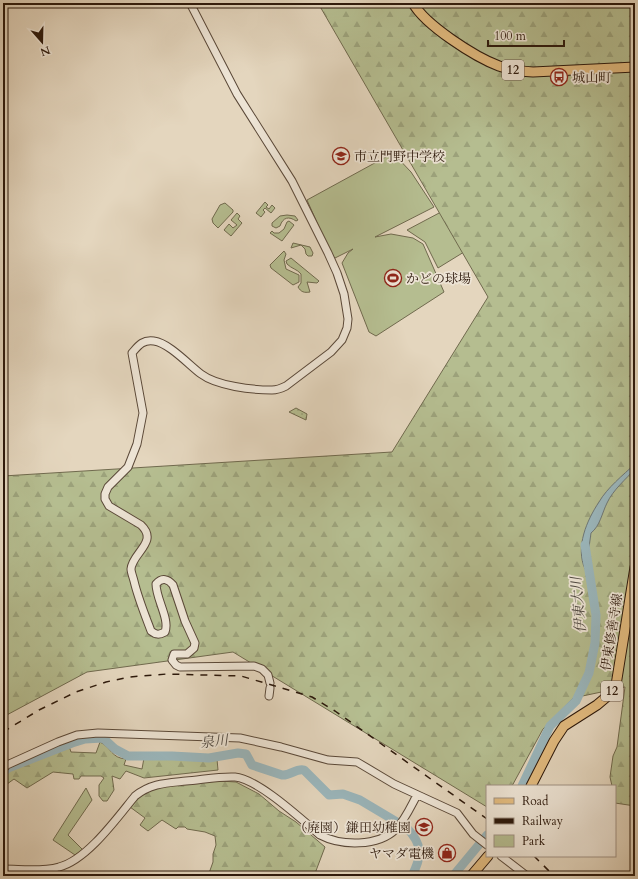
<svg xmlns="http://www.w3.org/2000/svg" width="638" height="879" viewBox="0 0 638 879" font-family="Cardo,'Noto Serif JP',serif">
<defs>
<pattern id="forest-firs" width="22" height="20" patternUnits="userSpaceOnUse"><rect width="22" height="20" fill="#b5bd90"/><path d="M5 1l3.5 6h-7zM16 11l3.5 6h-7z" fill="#9ca27b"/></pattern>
<pattern id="park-dots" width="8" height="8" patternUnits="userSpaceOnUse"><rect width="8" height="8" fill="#b5bd90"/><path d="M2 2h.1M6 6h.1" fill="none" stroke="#9ca27b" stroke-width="1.8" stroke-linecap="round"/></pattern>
</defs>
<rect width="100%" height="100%" fill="#e4d6be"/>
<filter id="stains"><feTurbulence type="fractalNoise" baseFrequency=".005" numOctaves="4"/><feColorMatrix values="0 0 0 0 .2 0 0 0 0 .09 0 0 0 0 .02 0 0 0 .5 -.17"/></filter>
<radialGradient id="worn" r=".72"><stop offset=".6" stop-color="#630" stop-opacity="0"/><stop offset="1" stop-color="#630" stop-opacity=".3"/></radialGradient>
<!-- green -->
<path fill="#b5bd90" stroke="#706a4e" d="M393 153 411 172 434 207 375 237 391 234 413 238 423 244 444 292 376 336 369 332 342 263 348 253 353 249 333 259 307 200Z
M265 202 268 205 266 207 269 209 272 205 275 208 271 213 265 208 263 210 265 212 261 217 256 213Z
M225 203 233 210V212L218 228 213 223 212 219 220 205Z
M441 212 464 252 438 268 425 242 407 230Z
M237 213 240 216 238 219 242 223 231 236 224 230 229 224 233 228 237 225 231 220Z
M287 215 295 216 298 220 296 221C289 216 283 217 280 226L276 228 272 226V223L280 216Z
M289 221 294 225 282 241 270 233 272 231 274 233H279L284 229 287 222Z
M293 243 310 247 313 253 312 256H308L306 254 305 249 301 245 291 248Z
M284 251 286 254 284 260 286 269 299 275V282L293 285 271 268 270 265Z
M291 258 319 281 317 283 307 282 310 292C304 293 301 292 298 287L301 283V274C297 269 292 269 287 264L286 261Z
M86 788 92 800 68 835 83 850 75 855 53 840Z"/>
<!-- forest -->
<path fill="url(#forest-firs)" stroke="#706a4e" d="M318 3H635V806L615 803V786H612L610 777 613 756 617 747 625 687 573 698 543 729 512 786H487V807L233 652 87 672 3 717V476L392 452 488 297Z
M100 742C112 748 111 758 126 759L124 765 142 769 144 758 207 760 217 759 218 770 144 778 126 771 120 779 112 776 114 790 107 801H103L99 796V785L104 778 101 776H81L79 779H74L73 774 53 772 27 788 14 779 3 787V775L8 770 69 746 71 752 96 753Z
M220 781 236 782 259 794 279 811 296 822 325 847 314 876H208L213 862V854L216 845 215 836 205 832 187 829 185 827H178L176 829 162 820 148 831 140 825 145 818 130 807C135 803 139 797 144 794 158 783 201 783 220 781Z"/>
<!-- park -->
<path fill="url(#park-dots)" stroke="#706a4e" d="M296 408 307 414 306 420 289 412Z"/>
<!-- water -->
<path fill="#9ab6bc" stroke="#6e7775" d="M635 464V469C626 479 613 490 607 503 602 513 600 526 591 533L587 562 593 578C590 575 587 572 585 569 575 547 587 520 599 502 607 488 623 475 635 464Z"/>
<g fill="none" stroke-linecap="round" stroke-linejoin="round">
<!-- river -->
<path stroke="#9ab6bc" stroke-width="9" d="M3 773 8 768 72 743 85 739 103 738 115 749 128 756H172L209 758 238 753 246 754 252 765 282 775C290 776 296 768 304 770L329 795 343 794 360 800 407 828C423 845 422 856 412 876
M522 786 550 726 576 701 589 673 595 643 596 615 585 545
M453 876 487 835"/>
<!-- tertiary casing -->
<g stroke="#5a4838" stroke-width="9">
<path id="tertiary" d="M190 3 237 94 292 181 328 253 337 273 344 294 348 319 347 328 342 340 331 352 286 386C282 388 277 390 272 390 252 390 217 386 201 374 189 365 169 343 154 341 143 339 138 346 132 353L143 413 137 444 128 467 108 487 105 494V499L109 506 141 525C159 542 132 553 131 569 131 572 133 577 134 581 138 598 145 615 151 631 156 635 159 635 165 632 170 619 156 599 156 584 162 577 168 579 173 585L185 621 195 643 194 648 187 654H174L172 660 176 665 180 667 254 666 262 669 268 675 270 683
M269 696 270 688
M3 769 7 765 58 742 77 735 98 733 240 738 281 747 328 760 357 762 394 784 457 813 473 834 487 845
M501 856 527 876
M3 869C21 869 41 872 59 867 87 860 117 818 135 796 151 783 167 783 186 781 200 780 221 776 235 777 258 779 301 819 320 835 341 846 378 847 396 829 405 820 411 806 417 795"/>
</g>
<!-- primary casing -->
<g stroke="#2c180b" stroke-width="11">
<path id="primary" d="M413 3C425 25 475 57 499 66 510 70 521 71 533 72L635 67
M531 786 554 741 564 726 597 705 610 694 616 685 635 567
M471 876 488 856"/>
</g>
<!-- tertiary -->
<use href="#tertiary" stroke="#ede4d5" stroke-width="7"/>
<!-- primary -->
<use href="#primary" stroke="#e2bb7f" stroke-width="9"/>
<!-- rail -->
<path stroke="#2c180b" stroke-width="1.5" stroke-dasharray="7 7" stroke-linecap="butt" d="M3 732 39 710 76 692 106 682 129 677 167 674 241 676 312 697 335 711 487 819
M534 856 554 876"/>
</g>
<!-- icons -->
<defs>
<g id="bus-ring" transform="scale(0.9)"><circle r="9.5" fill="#ede4d5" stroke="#8f2418" stroke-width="1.5"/><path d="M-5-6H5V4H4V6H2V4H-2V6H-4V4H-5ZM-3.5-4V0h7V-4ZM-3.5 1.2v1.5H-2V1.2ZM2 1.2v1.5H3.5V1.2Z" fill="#8f2418"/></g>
<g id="school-ring" transform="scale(0.9)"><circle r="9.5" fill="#ede4d5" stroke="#8f2418" stroke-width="1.5"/><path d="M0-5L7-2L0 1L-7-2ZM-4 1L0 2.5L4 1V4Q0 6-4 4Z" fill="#8f2418"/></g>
<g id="stadium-ring" transform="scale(0.9)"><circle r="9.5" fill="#ede4d5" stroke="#8f2418" stroke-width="1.5"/><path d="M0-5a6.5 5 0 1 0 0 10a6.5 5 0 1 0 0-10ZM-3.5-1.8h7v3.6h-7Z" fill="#8f2418"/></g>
<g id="shop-ring" transform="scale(0.9)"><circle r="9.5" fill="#ede4d5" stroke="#8f2418" stroke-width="1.5"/><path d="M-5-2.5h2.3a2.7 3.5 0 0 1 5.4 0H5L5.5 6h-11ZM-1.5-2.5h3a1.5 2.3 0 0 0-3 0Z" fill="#8f2418"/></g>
</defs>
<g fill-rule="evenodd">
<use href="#bus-ring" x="559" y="77"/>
<use href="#school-ring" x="341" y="156"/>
<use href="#stadium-ring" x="393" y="278"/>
<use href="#school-ring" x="424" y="827"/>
<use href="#shop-ring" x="447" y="853"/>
</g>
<g text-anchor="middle" stroke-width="3.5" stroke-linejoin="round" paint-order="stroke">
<!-- shield labels -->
<g fill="#ede4d5" stroke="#665548" stroke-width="1">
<rect x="502" y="60" width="22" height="20" rx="3"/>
<rect x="601" y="681" width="22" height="20" rx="3"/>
</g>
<g font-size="12" font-weight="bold" fill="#2c180b">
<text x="513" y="74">12</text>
<text x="612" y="695">12</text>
</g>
<!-- poi labels -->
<g font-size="13" fill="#2c180b" stroke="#ede4d5" text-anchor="start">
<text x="572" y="82">城山町</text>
<text x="354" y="161">市立門野中学校</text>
<text x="406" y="283">かどの球場</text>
<text x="411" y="832" text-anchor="end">（廃園）鎌田幼稚園</text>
<text x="434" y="858" text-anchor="end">ヤマダ電機</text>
</g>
<!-- street labels -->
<g font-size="13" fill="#2c180b" stroke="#ede4d5">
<text transform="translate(611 632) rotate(-81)" y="5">伊東修善寺線</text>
</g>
<!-- water labels -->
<g font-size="14" font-style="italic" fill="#4d4740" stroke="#ede4d5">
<text transform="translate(578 605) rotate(-95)" y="5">伊東大川</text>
<text transform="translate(214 741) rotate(-6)" y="5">泉川</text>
</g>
</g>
<!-- margin -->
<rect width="638" height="879" fill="none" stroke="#e4d6be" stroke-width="16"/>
<rect x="4" y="4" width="630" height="871" fill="none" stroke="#2c180b" stroke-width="2"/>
<rect x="8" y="8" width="622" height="863" fill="none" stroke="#2c180b"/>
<!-- legend -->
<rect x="486" y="785" width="130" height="72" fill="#ede4d5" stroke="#a09284"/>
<rect x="494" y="798" width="20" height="6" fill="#e2bb7f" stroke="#a09284"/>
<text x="522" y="805" font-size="12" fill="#2c180b">Road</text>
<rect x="494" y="818" width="20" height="6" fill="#2c180b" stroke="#a09284"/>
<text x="522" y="825" font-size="12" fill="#2c180b">Railway</text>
<rect x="494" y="835" width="20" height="12" fill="#b5bd90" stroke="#a09284"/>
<text x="522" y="845" font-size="12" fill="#2c180b">Park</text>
<!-- north arrow -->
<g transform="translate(42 42) rotate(160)" stroke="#ede4d5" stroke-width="3" paint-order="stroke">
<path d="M0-3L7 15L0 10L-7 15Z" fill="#2c180b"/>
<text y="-6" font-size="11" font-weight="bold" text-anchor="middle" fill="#2c180b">N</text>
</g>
<!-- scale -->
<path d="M488 40v6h76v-6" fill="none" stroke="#2c180b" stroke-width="2"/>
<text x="494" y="40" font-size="12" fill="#2c180b" stroke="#ede4d5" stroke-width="3" paint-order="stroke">100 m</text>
<rect width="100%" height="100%" filter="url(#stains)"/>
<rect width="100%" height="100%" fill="url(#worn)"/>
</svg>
